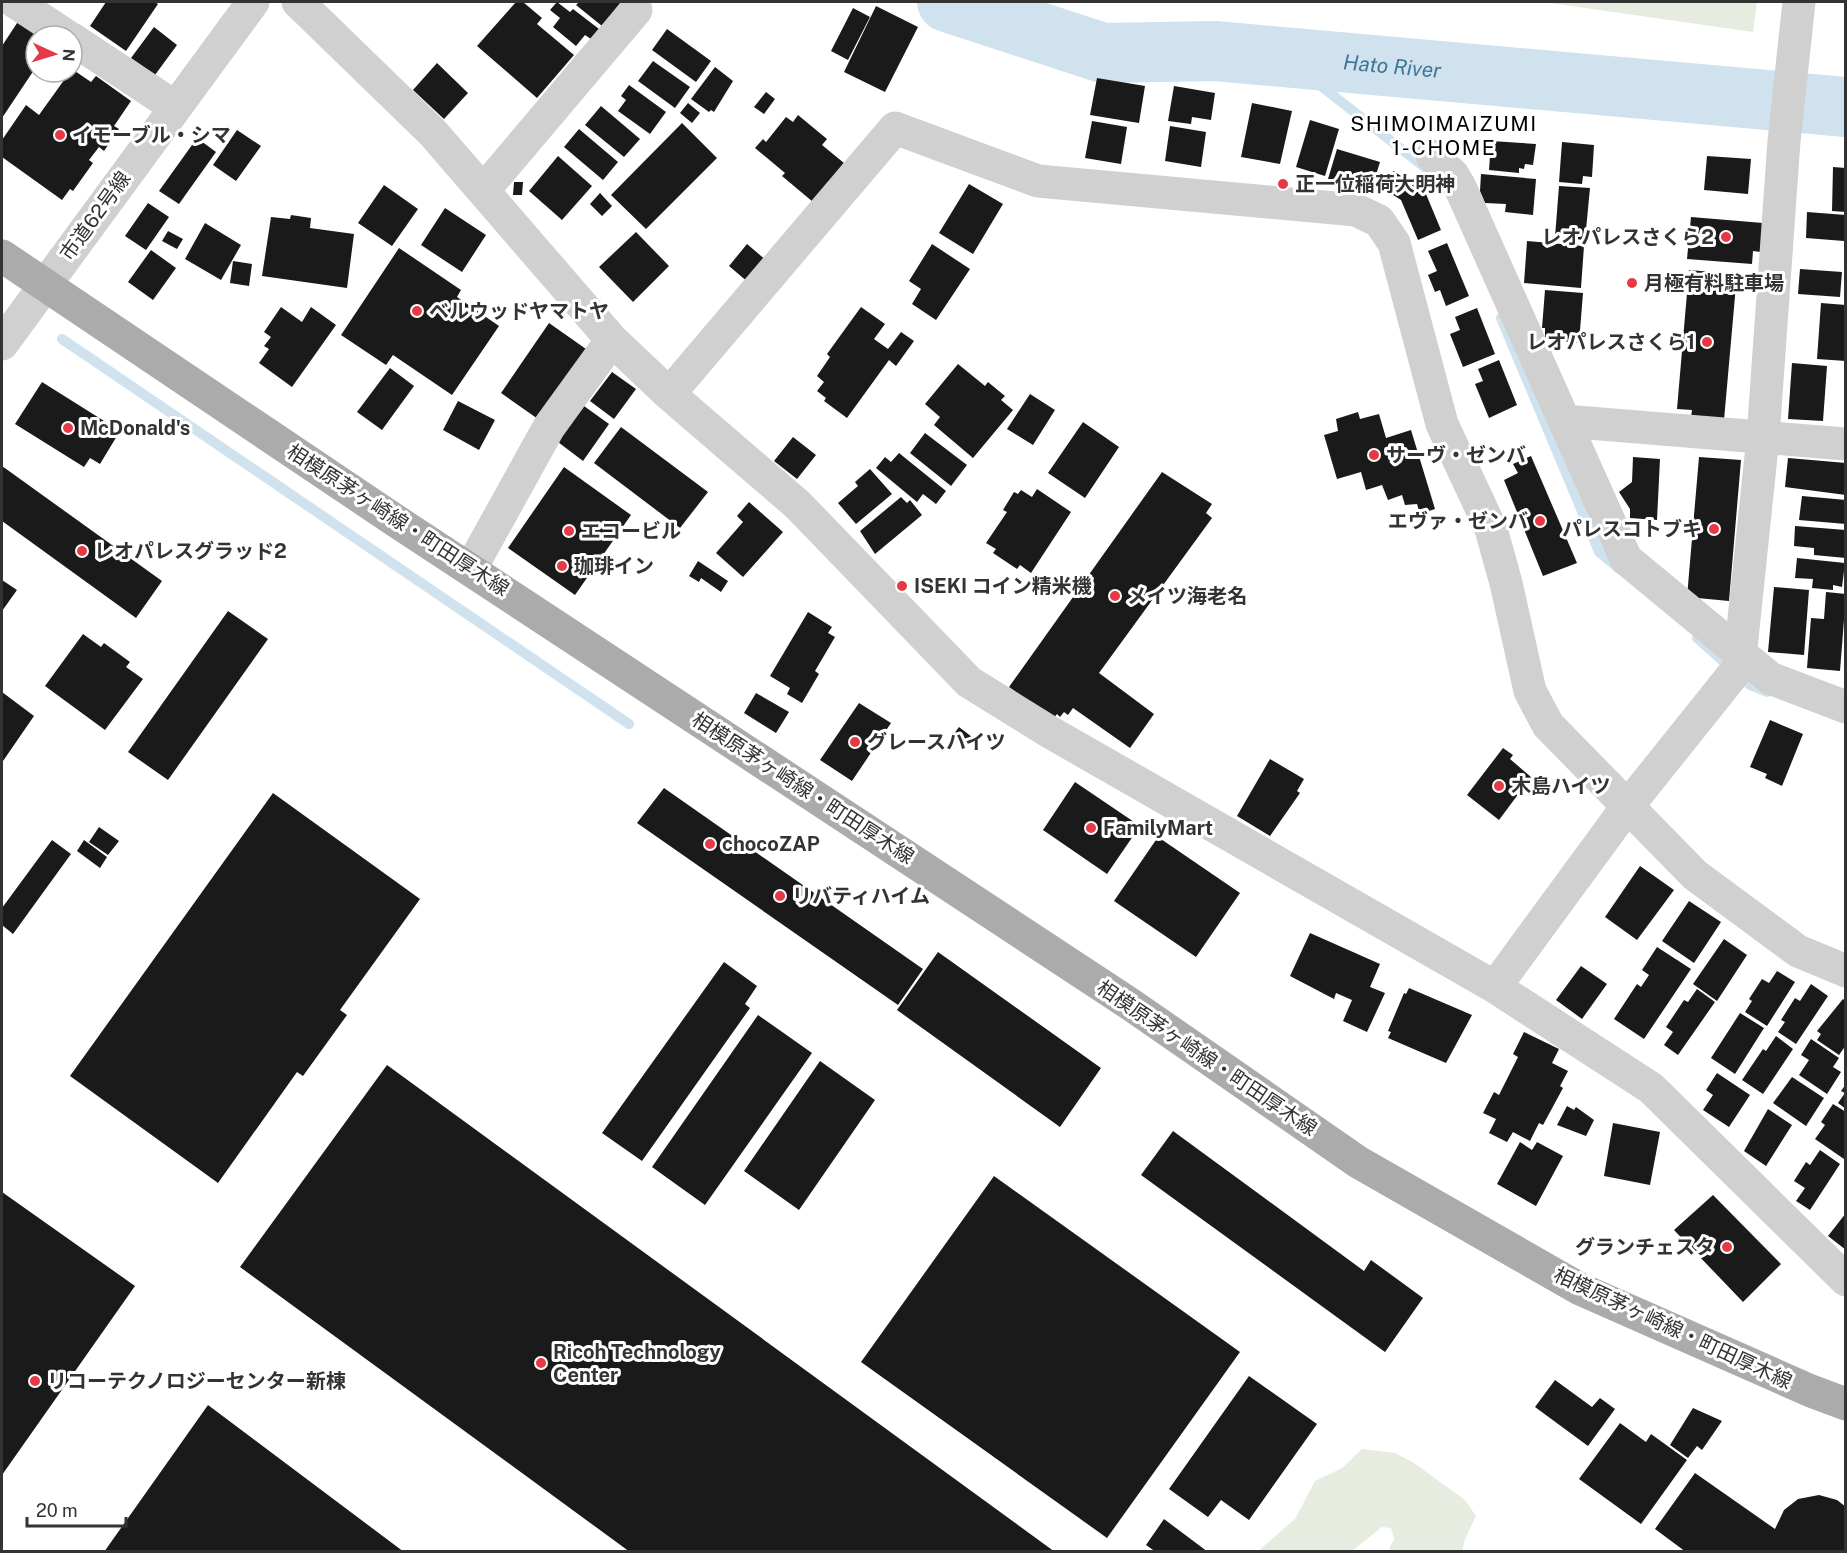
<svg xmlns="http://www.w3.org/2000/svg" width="1847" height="1553" viewBox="0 0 1847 1553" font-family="'Public Sans','Noto Sans JP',sans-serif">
<rect width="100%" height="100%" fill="#fff"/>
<!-- green -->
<path fill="#e6ecdf" d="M1543 2H1757L1753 32Z
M1362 1449 1395 1453 1414 1463 1465 1500 1476 1516 1465 1539 1462 1551H1388L1394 1539 1391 1528 1382 1527 1352 1551H1258L1295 1519 1315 1481 1342 1468Z"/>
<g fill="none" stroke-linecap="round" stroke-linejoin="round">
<!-- stream -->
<path stroke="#cfe2ee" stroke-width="10" d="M1284 57 1427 169
M1501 318 1599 552 1618 568
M62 339 629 724
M1697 638 1750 685 1767 692"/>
<!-- river -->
<path stroke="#cfe2ee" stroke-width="60" id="s1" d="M947 2 1103 53 1215 51 1846 107"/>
</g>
<!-- building -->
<path fill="#1a1a1a" d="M106 2H155L158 4 126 51 90 26Z
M516 2H523L542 18 537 24 574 55 537 98 477 46Z
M557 2 570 12 573 9 599 29 591 39 585 35 576 46 553 27 560 18 550 10Z
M579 2H621L602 26 576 5Z
M876 6 918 27 885 92 844 72Z
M853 8 870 17 848 60 831 51Z
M19 20 43 36H36V67L2 118V46Z
M154 27 177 45 155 75 131 58Z
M667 29 711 61 696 82 652 50Z
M653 61 690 87 675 108 638 81Z
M437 63 468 93 444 119 413 90Z
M715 67 733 81 714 112 711 110 709 112 691 99Z
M72 69 91 82 96 76 131 101 114 126 119 129 104 151 99 147 89 160 93 163 73 191 70 189 62 200 2 157V140L26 105 39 115Z
M1097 78 1145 86 1139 123 1090 115Z
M629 85 666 112 650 134 618 111 626 100 621 96Z
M1174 86 1215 93 1211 120 1192 117 1191 124 1168 121Z
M766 92 775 99 764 114 754 107Z
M688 103 700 113 692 123 680 113Z
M1252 103 1292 111 1280 164 1241 157Z
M601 106 640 139 624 157 585 125Z
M798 115 827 139 822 145 844 163 813 202 782 176 785 173 755 148 763 139 766 142 786 117 793 122Z
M1310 120 1339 129 1325 176 1296 167Z
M1092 121 1127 127 1121 164 1085 158Z
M682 123 717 158 646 229 611 195Z
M1170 126 1206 132 1201 167 1165 161Z
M579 129 618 162 603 180 564 147Z
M237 130 261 146 236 181 213 165Z
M197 138 216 152 179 204 159 191Z
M1491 141 1536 144 1533 165 1525 164 1524 169 1519 168V173L1489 170Z
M1562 142 1594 145 1592 177 1583 176 1582 184 1559 182Z
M1337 149 1380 162 1371 191 1355 186 1354 189 1328 179Z
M558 156 592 186 562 220 529 191Z
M1707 156 1751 159 1748 194 1704 190Z
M1833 167 1846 168V212L1832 211Z
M1393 171 1418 186 1423 195 1426 194 1441 230 1418 240 1401 200 1387 191Z
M1481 174 1536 179 1533 215 1505 212 1506 204 1485 203 1480 191Z
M514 182H523L522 195H513Z
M969 184 1003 204 973 254 939 233Z
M384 185 418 209 392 246 358 223Z
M1559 186 1590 188 1585 240 1555 237Z
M600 193 612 206 602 216 590 204Z
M148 203 169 217 146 250 125 236Z
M445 208 486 235 462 272 421 245Z
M1807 212 1846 215 1844 241 1806 238Z
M291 215 311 218 310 228 354 234 347 288 262 276 271 217 290 219Z
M1691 217 1763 223 1761 252 1753 251 1752 264 1687 259Z
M205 223 241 245 221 280 185 259Z
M168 231 183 239 177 249 162 241Z
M636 232 669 266 633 302 599 267Z
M1527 241 1584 246 1581 288 1524 283Z
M1447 243 1469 296 1446 306 1440 290 1435 292 1428 275 1437 271 1428 251Z
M747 244 767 261 749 283 729 266Z
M932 244 970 269 936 320 912 304 921 289 909 281Z
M399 248 461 290 457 297 499 326 452 395 393 355 386 365 341 335Z
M151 250 176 268 153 300 128 282Z
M233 261 252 264 249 286 230 283Z
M1800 269 1842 272 1840 297 1798 294Z
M1689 270 1737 274 1724 420 1691 417 1692 410 1677 409Z
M1545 290 1583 293 1579 343 1545 340V328H1542Z
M1821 303 1846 305V361L1817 359Z
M281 307 302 322 311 307 336 325 292 387 259 363 269 349 264 346 271 337 264 332Z
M861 307 885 324 874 339 888 349 901 332 914 341 896 366 889 360 847 418 824 401 826 398 817 391 824 382 817 376 830 357 827 354Z
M1477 308 1495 354 1463 367 1450 334 1460 330 1455 317Z
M549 323 586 349 538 419 501 393Z
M1499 360 1517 405 1489 418 1475 384 1483 381 1478 369Z
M1792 363 1827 366 1823 421 1788 419Z
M958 364 985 386 988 382 1005 396 1001 400 1013 410 973 458 934 425 940 417 925 404Z
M390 368 414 386 382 430 357 412Z
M612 372 636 389 614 419 590 401Z
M42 382 120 431 100 464 90 458 84 467 15 424Z
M1030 394 1055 410 1033 445 1007 429Z
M458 401 495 420 479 450 443 430Z
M584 406 609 424 583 461 558 442Z
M1358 412 1360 419 1379 414 1386 438 1411 430 1435 509 1420 514 1417 504 1405 505 1402 495 1388 500 1382 485 1366 490 1361 472 1337 479 1324 435 1338 431 1336 419Z
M1083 422 1119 447 1085 498 1048 473Z
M621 427 708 492 680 528 594 463Z
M925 433 967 465 951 486 910 453Z
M793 437 816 455 797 479 774 461Z
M899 453 946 491 936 504 923 494 917 502 876 468 885 457 891 462Z
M1531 456 1577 563 1543 576 1504 480 1518 473 1513 464Z
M1633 457 1660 459 1657 520 1630 518V509L1619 492 1632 482Z
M1699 457 1741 460 1729 601 1687 597Z
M1788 458 1846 463V495L1785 487Z
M2 466 162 581 136 618 2 521Z
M564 467 631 515 575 595 508 548Z
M870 469 892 494 856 524 838 503 858 486 855 482Z
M1162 472 1212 504 1206 513 1212 518 1099 673 1154 714 1130 748 1073 708 1068 715 1064 712 1060 717 1057 714 1053 719 1009 687Z
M1037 489 1071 512 1031 573 1020 565 1017 569 993 553 996 549 986 543 1007 512 1003 510 1014 492 1018 494 1021 490 1032 497Z
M1802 496 1846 500V524L1799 520Z
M901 497 907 503 910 500 922 515 875 554 860 531Z
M749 502 783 532 743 577 716 553 743 522 737 516Z
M1795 526 1846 530V558L1814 555V548L1794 546Z
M1797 558 1845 563 1842 587 1833 585V590L1812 588 1813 579 1795 578Z
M698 561 728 581 721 592 701 578 699 582 689 576Z
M901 579 908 587 904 592 896 584Z
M2 580 17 590 2 611Z
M1774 587 1809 590 1804 655 1768 652Z
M1826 592 1846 594 1840 671 1807 668 1811 618 1824 619Z
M228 611 268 639 168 780 128 752Z
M808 612 832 627 828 633 835 637 815 671 819 674 802 703 787 694 790 688 770 676Z
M83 634 101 647 104 643 130 662 126 667 143 679 105 730 45 686Z
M2 692 34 716 3 761 2 760Z
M756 693 789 712 776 733 744 713Z
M859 703 891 723 852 781 820 760Z
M1770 720 1803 734 1782 786 1765 778 1767 774 1750 767Z
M959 727 972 737 964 747 951 738Z
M1503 748 1513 755 1510 759 1531 777 1499 820 1467 795Z
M1270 759 1304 779 1297 791 1300 793 1270 836 1237 816Z
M1075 782 1140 826 1107 874 1043 830Z
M664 788 923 969 898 1005 637 823Z
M273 793 420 899 340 1010 347 1015 303 1076 297 1072 218 1183 70 1076Z
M99 827 119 841 108 855 89 842Z
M1158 837 1240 893 1196 957 1114 901Z
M52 840 71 854 13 934 2 925V908Z
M84 840 107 857 100 868 77 851Z
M1640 866 1674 890 1637 940 1605 917Z
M1689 901 1721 922 1694 963 1662 941Z
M1310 933 1380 964 1370 987 1385 993 1367 1032 1343 1021 1352 1000 1336 993 1334 999 1290 976Z
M1724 939 1747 955 1717 1001 1693 984Z
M1657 947 1691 969 1644 1039 1614 1019 1637 984 1641 987 1649 975 1642 970Z
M938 952 1101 1068 1060 1127 897 1010Z
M724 962 757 986 745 1004 750 1008 642 1161 602 1133Z
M1581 966 1607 984 1582 1019 1556 1000Z
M1777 971 1795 982 1767 1026 1745 1012 1752 1001 1749 999 1762 979 1769 983Z
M1811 984 1828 996 1796 1044 1778 1032 1785 1022 1781 1020 1795 998 1800 1001Z
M1409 988 1472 1015 1446 1063 1388 1038 1391 1032 1388 1031 1404 993 1406 994Z
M1697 989 1715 1002 1678 1055 1664 1045 1673 1032 1666 1027 1684 1000 1688 1002Z
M1843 999 1846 1001V1045L1839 1055 1817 1040 1821 1034 1817 1031Z
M1740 1013 1764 1028 1735 1074 1711 1058Z
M758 1015 812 1053 705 1205 652 1167Z
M1524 1032 1559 1049 1552 1063 1568 1071 1560 1086 1563 1088 1543 1125 1539 1123 1530 1141 1513 1132 1507 1142 1489 1133 1496 1119 1483 1113 1494 1092 1499 1095 1518 1057 1513 1054Z
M1776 1036 1793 1049 1763 1094 1742 1080 1763 1049 1766 1051Z
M1811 1039 1839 1058 1833 1067 1841 1072 1827 1094 1799 1075 1809 1060 1801 1055Z
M820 1061 875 1100 799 1210 744 1171Z
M387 1065 1055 1552H630L240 1267Z
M1717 1073 1750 1095 1729 1127 1703 1110 1713 1095 1706 1090Z
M1792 1077 1824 1098 1806 1126 1773 1103Z
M1846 1084V1109L1838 1103 1845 1093 1841 1091Z
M1833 1104 1846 1112 1844 1159 1815 1139 1825 1125 1821 1122Z
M1567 1106 1574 1110 1576 1107 1594 1120 1586 1136 1557 1125Z
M1768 1109 1792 1125 1766 1166 1744 1151Z
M1613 1123 1660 1132 1650 1185 1604 1176Z
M1173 1131 1364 1271 1371 1260 1423 1298 1385 1352 1141 1175Z
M1520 1142 1532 1150 1537 1142 1563 1156 1536 1206 1497 1184Z
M1820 1150 1840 1164 1810 1210 1796 1201 1805 1188 1794 1181 1806 1162 1810 1165Z
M994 1176 1240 1352 1107 1538 861 1362Z
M2 1192 135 1286 2 1475Z
M1713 1195 1781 1264 1743 1302 1674 1230Z
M1846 1213V1250L1828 1236Z
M1249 1376 1317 1424 1249 1520 1221 1500 1208 1517 1169 1489Z
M1555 1380 1592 1407 1600 1398 1615 1409 1588 1446 1535 1407Z
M208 1405 404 1552H104Z
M1693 1408 1722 1421 1702 1450 1697 1446 1688 1458 1670 1445Z
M1620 1423 1646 1442 1651 1434 1687 1460 1641 1524 1579 1479Z
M1695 1473 1775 1529 1784 1510 1798 1499 1819 1495 1837 1500 1846 1507V1552H1686L1655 1529Z
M1164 1519 1208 1552H1156L1146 1545Z"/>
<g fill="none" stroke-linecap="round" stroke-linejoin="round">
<!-- minor -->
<path stroke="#d0d0d0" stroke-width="33" d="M15 2 67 36
M298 2 433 133 612 340 669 394 798 505 969 682 1048 731 1495 987 1651 1088 1846 1280
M72 39 175 107
M1432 156 1453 175 1460 187 1626 559 1770 678 1846 707
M483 191 636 10
M2 344 253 2
M669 394 895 128 1038 181 1356 210 1379 221 1394 243 1442 424 1491 529 1506 583 1530 691 1548 725 1695 875 1798 951 1846 971
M1564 421 1846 444
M471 568 549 427 612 340
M1495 987 1627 807 1739 667 1763 437 1784 141 1799 2"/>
<!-- major -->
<path stroke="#ababab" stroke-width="33" d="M2 256 393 519 1130 1004 1358 1162 1580 1289 1811 1391 1846 1404"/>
</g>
<!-- markers -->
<g fill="#e63946" stroke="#fff" stroke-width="2">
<circle cx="60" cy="135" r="6"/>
<circle cx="1283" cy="184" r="6"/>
<circle cx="1726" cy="237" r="6"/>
<circle cx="1632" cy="283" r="6"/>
<circle cx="417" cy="311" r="6"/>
<circle cx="1707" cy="342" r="6"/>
<circle cx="68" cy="428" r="6"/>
<circle cx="1374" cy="455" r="6"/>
<circle cx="1540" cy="521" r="6"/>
<circle cx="1714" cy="529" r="6"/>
<circle cx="569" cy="531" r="6"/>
<circle cx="82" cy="551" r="6"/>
<circle cx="562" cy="566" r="6"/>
<circle cx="902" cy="586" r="6"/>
<circle cx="1115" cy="596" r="6"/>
<circle cx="855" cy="742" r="6"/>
<circle cx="1499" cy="786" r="6"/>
<circle cx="1091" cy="828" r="6"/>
<circle cx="710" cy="844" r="6"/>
<circle cx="780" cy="896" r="6"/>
<circle cx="1727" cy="1247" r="6"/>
<circle cx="541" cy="1363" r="6"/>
<circle cx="35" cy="1381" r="6"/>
</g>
<g text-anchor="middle" stroke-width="6" stroke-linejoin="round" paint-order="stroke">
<!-- poi labels -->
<g font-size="20" font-weight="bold" fill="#333" stroke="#fff" text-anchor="start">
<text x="72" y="142">イモーブル・シマ</text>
<text x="1295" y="191">正一位稲荷大明神</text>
<text x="1714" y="244" text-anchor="end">レオパレスさくら2</text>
<text x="1644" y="290">月極有料駐車場</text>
<text x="429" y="318">ベルウッドヤマトヤ</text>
<text x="1695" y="349" text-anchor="end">レオパレスさくら1</text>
<text x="80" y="435">McDonald's</text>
<text x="1386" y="462">サーヴ・ゼンバ</text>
<text x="1528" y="528" text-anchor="end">エヴァ・ゼンバ</text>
<text x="1702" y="536" text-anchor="end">パレスコトブキ</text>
<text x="581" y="538">エコービル</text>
<text x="94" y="558">レオパレスグラッド2</text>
<text x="574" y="573">珈琲イン</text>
<text x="914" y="593">ISEKI コイン精米機</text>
<text x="1127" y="603">メイツ海老名</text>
<text x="867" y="749">グレースハイツ</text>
<text x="1511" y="793">木島ハイツ</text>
<text x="1103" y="835">FamilyMart</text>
<text x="722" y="851">chocoZAP</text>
<text x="792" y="903">リバティハイム</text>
<text x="1715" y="1254" text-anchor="end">グランチェスタ</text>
<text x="553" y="1359">Ricoh Technology<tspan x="553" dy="23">Center</tspan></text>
<text x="47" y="1388">リコーテクノロジーセンター新棟</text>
</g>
<!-- street labels -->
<g font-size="20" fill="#333" stroke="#fff">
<text transform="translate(95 216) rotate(-54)" y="7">市道62号線</text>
<text transform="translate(398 520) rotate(33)" y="7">相模原茅ヶ崎線・町田厚木線</text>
<text transform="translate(803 788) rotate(33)" y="7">相模原茅ヶ崎線・町田厚木線</text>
<text transform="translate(1207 1058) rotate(34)" y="7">相模原茅ヶ崎線・町田厚木線</text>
<text transform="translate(1673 1328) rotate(25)" y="7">相模原茅ヶ崎線・町田厚木線</text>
</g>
<!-- water labels -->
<g font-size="21" font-style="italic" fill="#3f7597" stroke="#fff">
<text dy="7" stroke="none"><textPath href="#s1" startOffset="454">Hato River</textPath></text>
</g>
<!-- neighbourhood labels -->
<g font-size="21" letter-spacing="1.5" fill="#000" stroke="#fff">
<text x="1444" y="131">SHIMOIMAIZUMI<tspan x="1444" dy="24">1-CHOME</tspan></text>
</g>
</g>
<!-- border -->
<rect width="1847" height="1553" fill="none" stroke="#333333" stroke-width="6"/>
<!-- north arrow -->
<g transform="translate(54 54) rotate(94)"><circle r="28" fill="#ffffff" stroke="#adadad" stroke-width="1.5"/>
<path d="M0-4.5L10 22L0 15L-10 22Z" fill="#e63946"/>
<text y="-9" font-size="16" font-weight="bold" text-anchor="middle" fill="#333333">N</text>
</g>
<!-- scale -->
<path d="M27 1517v9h99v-9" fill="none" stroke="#333333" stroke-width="3"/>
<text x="36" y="1517" font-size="18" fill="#333333" stroke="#ffffff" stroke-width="4.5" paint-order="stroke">20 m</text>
</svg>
